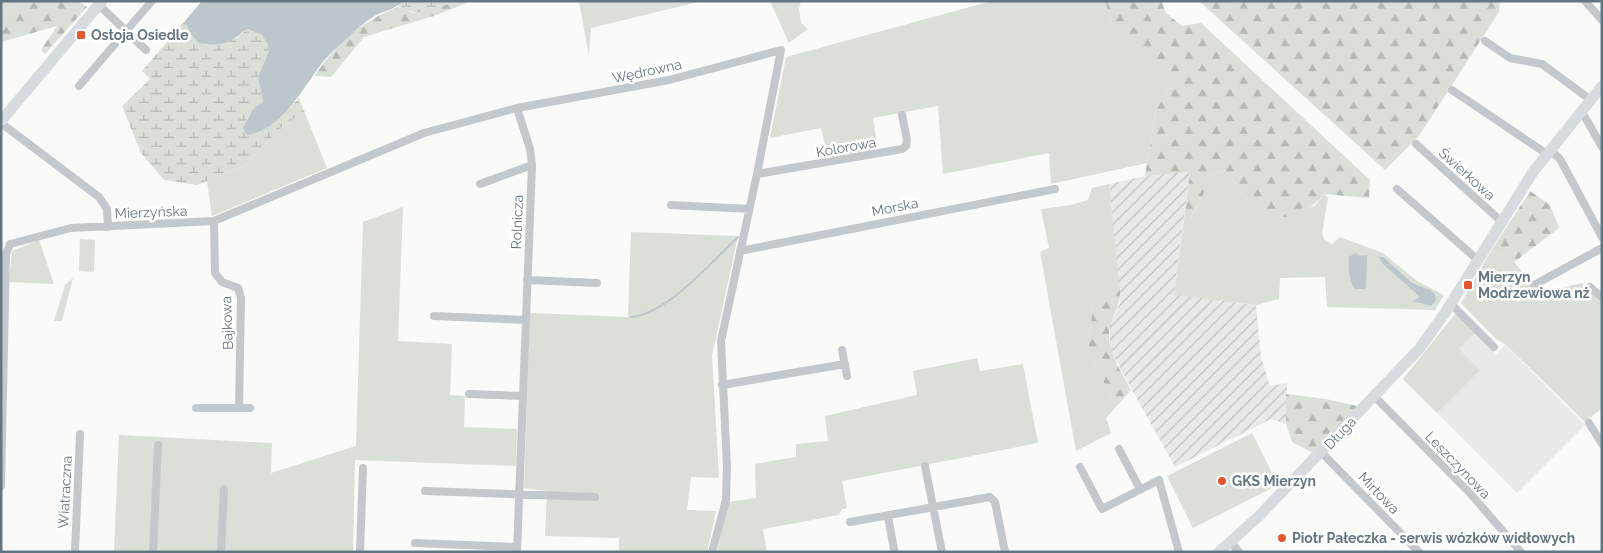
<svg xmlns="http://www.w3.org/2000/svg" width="1603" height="553" viewBox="0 0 1603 553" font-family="Raleway,sans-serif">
<defs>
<pattern id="industrial-furrows" width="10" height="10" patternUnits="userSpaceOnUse" patternTransform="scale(1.25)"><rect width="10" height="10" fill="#e8e9e9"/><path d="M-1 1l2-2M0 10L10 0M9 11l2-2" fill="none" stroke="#c0c1c2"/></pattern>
<pattern id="forest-firs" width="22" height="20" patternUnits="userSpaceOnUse" patternTransform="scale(1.25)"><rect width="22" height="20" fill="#dadfd7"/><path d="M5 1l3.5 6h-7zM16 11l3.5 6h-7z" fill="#b4b9b4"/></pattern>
<pattern id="wetland-marsh" width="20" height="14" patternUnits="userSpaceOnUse" patternTransform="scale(1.25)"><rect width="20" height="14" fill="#dadfd7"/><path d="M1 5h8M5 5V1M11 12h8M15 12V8" fill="none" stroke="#b4b9b4"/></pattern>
</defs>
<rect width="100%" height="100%" fill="#fafaf8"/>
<!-- built -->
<path fill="#e8e9e9" d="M1476 332 1496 354 1505 345 1585 425 1517 493 1403 379 1440 334H1445L1459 349Z"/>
<!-- industrial -->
<path fill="url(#industrial-furrows)" d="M1190 171 1174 294 1256 305 1261 357 1270 386 1287 383 1286 424 1271 419 1175 467 1110 350V325L1120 303 1109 184 1145 176Z"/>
<!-- green -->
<path fill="#dadfd7" d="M1 1H35L1 15Z
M579 1H702L591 28 589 56Z
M770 1H801L799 9 801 23 808 29 789 43Z
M992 1H1105L1113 25 1129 46 1175 79 1156 110 1147 163 1051 184 1049 153 943 174 938 106 873 118 878 150 828 158 821 128 770 138 786 57Z
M305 113 327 168 212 216 207 181 246 165 286 123Z
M1225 170 1261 218 1315 206 1324 194 1328 198 1322 233 1324 239 1332 244 1340 237 1383 253 1417 281 1444 295 1435 310 1327 307 1325 277 1280 278 1279 299 1256 305 1174 295 1184 220H1189L1203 196 1209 176Z
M1109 184 1120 290 1093 305 1088 350 1116 407 1106 418 1111 433 1076 451 1040 252 1049 248 1041 209 1071 205 1088 200 1092 188Z
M403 207 398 341 452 344 450 395 465 396 464 427 517 429 516 466 355 460 353 552H114L119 435 272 443 271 473 356 446 363 222Z
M631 232 738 236 712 356 719 478 691 477 687 510 716 511 707 552H619V538L545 536 547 491 524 488 530 313 628 317Z
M80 239 95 240 94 272 79 271Z
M39 240 54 284 9 282 12 251Z
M1491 251 1514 262 1540 293 1582 283 1602 301V408L1585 422 1506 345 1496 339 1461 303Z
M73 278 62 321H54L65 285Z
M1455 314 1476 332 1459 349 1480 370 1437 413 1403 379Z
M977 358 980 371 1023 364 1038 443 842 481 847 509H842L839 515 763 529 767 552H717L728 502 756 498 755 464 796 457V444L828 441 825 416 917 395 913 371Z
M1252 433 1278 485 1193 528 1167 476Z"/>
<!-- forest -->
<path fill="url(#forest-firs)" d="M35 1H79L87 7 45 54 41 50 57 26 1 42V15Z
M455 1H471L437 15 364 37 331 77 315 76C334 45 364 20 398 7L413 13Z
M1105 1H1161L1166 13 1182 26 1201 23 1370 180 1369 198 1324 194C1306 216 1288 218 1261 218L1225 170 1209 176 1203 196 1189 220H1184L1190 172 1145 176 1156 110 1175 79 1129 47 1113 25Z
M1199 1H1500L1499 12 1419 136 1385 170Z
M1530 191 1550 205 1559 228 1514 262 1491 251Z
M1120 290C1120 304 1115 311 1111 324 1103 347 1121 370 1131 390L1116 407 1088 350 1093 305Z
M1286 394 1326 399 1357 406 1315 454 1292 442 1286 424Z"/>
<!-- wetland -->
<path fill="url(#wetland-marsh)" d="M202 1H250L205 45 224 43 237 38 247 29C259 32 266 37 270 48L258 77 263 102 253 109 246 121 277 120 299 98 305 113 286 123 246 165 197 185 164 180 141 153 122 106 150 79 142 71Z
M394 1H455C438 9 407 21 394 1Z"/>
<!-- water -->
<path fill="#bbc7cb" d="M202 1H402C395 10 386 10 376 15 368 20 359 27 352 34 342 43 330 53 322 63 302 89 283 129 247 135L243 128 253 109 263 102 258 77 270 48 262 35 248 29C243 31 242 33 238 36 228 45 211 46 199 43L190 33 185 21Z
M1355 253 1361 256 1367 255 1366 289H1355C1348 280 1349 268 1349 257Z
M1379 257H1383L1412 283 1430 290 1435 294 1436 300 1431 306 1413 301 1420 297 1383 264Z"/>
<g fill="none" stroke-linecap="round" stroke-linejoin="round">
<!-- stream -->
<path stroke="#bbc7cb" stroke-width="2" d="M631 317C669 313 710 263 738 237"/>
<!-- street -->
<path stroke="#c3c8cc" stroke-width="8" d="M1585 1 1602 20
M1485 41 1510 58 1542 64 1591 100
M146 50 126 31 152 1
M79 86 126 31 99 5
M1452 90 1547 154
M1580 113 1585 117 1602 147
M1 123 99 197 107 209 108 227
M1416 144 1502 222
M1550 150 1560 159 1602 237
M757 174 902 149 906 146 907 140 902 115
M480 184 532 165
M1397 189 1478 260
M671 205 749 209
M214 221 215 273 222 282 238 288 241 298 239 408
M740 251 1055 189
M527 280 597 283
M1534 285 1602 248
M1590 287 1602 297
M1451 304 1494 347
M434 316 526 320
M842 350 847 376
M722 385 845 364
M469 394 523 396
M1375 397 1469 492 1521 552
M196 408H250
M1589 423 1602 444
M1119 449 1140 489
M1321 452 1419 552
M925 466 942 552
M1080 467 1102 509 1159 480 1179 552
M1 486 6 254 10 244 71 228 214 221 424 133 517 108 669 80 781 50 757 174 721 341 727 467 726 500 712 552
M425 491 595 497
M888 517 894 549
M850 522 990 497 995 502 1005 552
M415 543 517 547
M1231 543 1239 552
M75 552 80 434
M153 552 158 445
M221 552 224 489
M360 552 363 468
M517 552 532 165 530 149 517 108"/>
<!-- secondary -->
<path stroke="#d6dbdf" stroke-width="11" d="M1 121 102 1
M1219 552 1259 516 1419 349 1445 313 1533 172 1602 86"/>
</g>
<!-- markers -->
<g fill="#e4572e" stroke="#fff" stroke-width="2">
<rect x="76" y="30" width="10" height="10" rx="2.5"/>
<rect x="1463" y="280" width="10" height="10" rx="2.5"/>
<circle cx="1222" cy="481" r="5"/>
<circle cx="1282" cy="538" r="5"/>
</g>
<g text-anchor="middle" stroke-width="5" stroke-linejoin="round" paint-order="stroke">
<!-- poi labels -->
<g font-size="14" font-weight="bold" fill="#657683" stroke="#fff" text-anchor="start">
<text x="91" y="40">Ostoja Osiedle</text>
<text x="1478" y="282">Mierzyn<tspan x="1478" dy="16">Modrzewiowa nż</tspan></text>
<text x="1232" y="486">GKS Mierzyn</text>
<text x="1292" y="543">Piotr Pałeczka - serwis wózków widłowych</text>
</g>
<!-- street labels -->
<g font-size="14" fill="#657683" stroke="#fff">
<text transform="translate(647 71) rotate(-12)" y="5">Wędrowna</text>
<text transform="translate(846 147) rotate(-10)" y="5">Kolorowa</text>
<text transform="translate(1467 174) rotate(42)" y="5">Świerkowa</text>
<text transform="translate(895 207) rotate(-11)" y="5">Morska</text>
<text transform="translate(151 212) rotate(-2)" y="5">Mierzyńska</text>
<text transform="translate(517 222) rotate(-88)" y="5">Rolnicza</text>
<text transform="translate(227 323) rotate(-92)" y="5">Bajkowa</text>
<text transform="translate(1340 433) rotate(-46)" y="5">Długa</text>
<text transform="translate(1458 465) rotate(46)" y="5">Leszczynowa</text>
<text transform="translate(65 492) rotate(-87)" y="5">Wiatraczna</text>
<text transform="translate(1379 493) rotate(46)" y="5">Mirtowa</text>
</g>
</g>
<!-- border -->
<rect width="1603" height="553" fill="none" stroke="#657683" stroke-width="5"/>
</svg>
